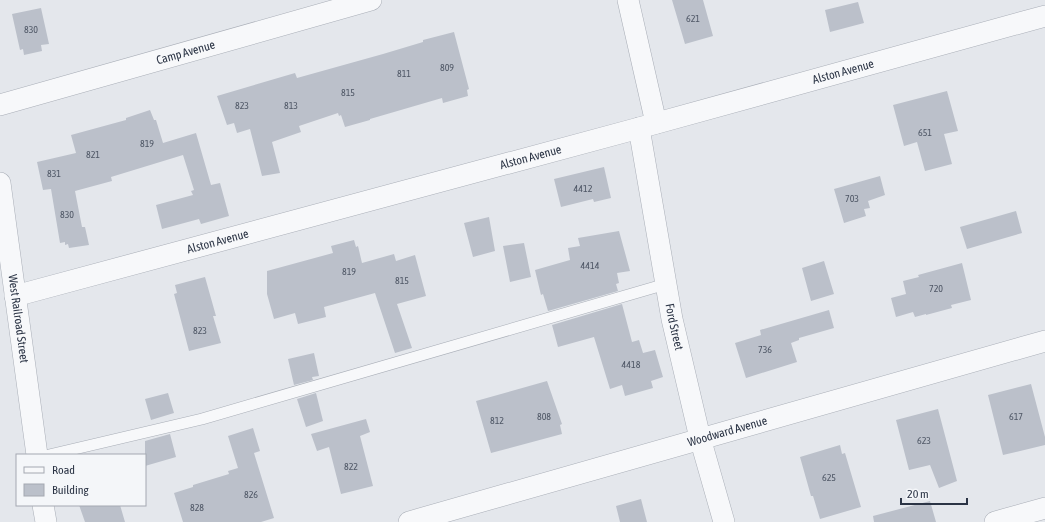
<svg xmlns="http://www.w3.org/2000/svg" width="1045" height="522" viewBox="0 0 1045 522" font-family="'Asap Condensed',sans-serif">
<rect width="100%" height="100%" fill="#e4e7ec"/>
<!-- building -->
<path fill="#bbc0ca" d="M672 0H703L713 36 685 44Z
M858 2 864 23 830 32 825 10Z
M41 8 49 44 41 45 42 51 24 55 23 49 20 50 12 14Z
M454 32 469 89 467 90 468 96 443 103 442 98 370 119V120L345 127 341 115 339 116 338 113 299 126 301 132 272 142 280 173 262 176 250 129 237 133 234 123 227 125 217 96 295 73 297 78 383 54 423 42V40Z
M947 91 958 131 944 134 952 164 925 171 917 142 904 146 893 105Z
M150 110 154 120H156L163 143 196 133 211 185 220 183 229 216 201 224 199 219 162 229 156 205 193 195 191 191 194 190 183 155 111 177 112 181 75 191 82 227H85L89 245 69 248 68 244 65 245V242L60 243 51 189 43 190 37 162 76 153 71 135 126 120V118Z
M604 167 611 198 594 202 593 199 561 207 554 179Z
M880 176 885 195 868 201 870 208 864 209 866 216 844 223 834 189Z
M1016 211 1022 233 967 249 960 227Z
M489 217 495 251 473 257 464 223Z
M619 231 630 271 617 273 619 283 616 284 618 291 548 311 543 294 541 295 535 270 570 260 568 248 580 246 578 238Z
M354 240 356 247 358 246 362 263 394 254 396 261 415 255 426 296 397 304 412 348 395 353 375 293 324 307 326 317 298 324 295 313 274 319 267 294V271L333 253 331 246Z
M524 243 531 277 510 282 503 246Z
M824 261 834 294 811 301 802 268Z
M962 263 971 300 951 305 952 308 926 315V314L915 317 913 312 896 317 891 298 906 294 903 281 919 277 918 275Z
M205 277 216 316H213L221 343 189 351 174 294 177 293 175 285Z
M622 304 632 342 639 340 643 353 655 350 663 377 651 381 653 388 625 396 622 385 610 389 594 337 558 347 552 325Z
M829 310 834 328 799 338V340L791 343 797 362 746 378 735 343 761 335 760 330Z
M314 353 319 376 312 377 313 380 294 385 288 359Z
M547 381 562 424 560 425 562 434 491 453 476 401Z
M1031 384 1045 437V445L1003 455 988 395Z
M168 393 174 413 151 420 145 399Z
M316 393 323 421 306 427 297 399Z
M938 409 957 481 939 488 930 465 909 470 896 420Z
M366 419 370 432 360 436 373 486 341 494 329 447 317 451 311 434Z
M253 428 260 451 254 453 274 518 261 522H183L174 493 193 487V485L229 474 228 471 238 468 228 436Z
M170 434 176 457 145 466V441Z
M840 445 842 454 845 453 861 507 820 519 813 496H811L800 457Z
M641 499 647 522H620L616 506Z
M930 501 936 522H874L873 516Z
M79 505H120L125 522H85Z"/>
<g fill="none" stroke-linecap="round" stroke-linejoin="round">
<!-- lane casing -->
<g stroke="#a9aeb7" stroke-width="12">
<path id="lane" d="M49 455 202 419 666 284"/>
</g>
<!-- street casing -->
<g stroke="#a9aeb7" stroke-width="22">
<g id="street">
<path d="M628 0 656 123"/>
<path id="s1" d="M0 105 371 0"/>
<path id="s2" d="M639 128 672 319 700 438 724 522"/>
<path id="s3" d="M0 183 37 455"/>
<path id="s4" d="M15 296 639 128 1045 16"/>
<path d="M43 505 46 522"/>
<path id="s5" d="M409 522 1045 341"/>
<path d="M995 522 1045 508"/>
</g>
</g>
<!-- lane -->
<use href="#lane" stroke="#f7f8fa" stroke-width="11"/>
<!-- street -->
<use href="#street" stroke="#f7f8fa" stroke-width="21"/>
</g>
<g text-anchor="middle" stroke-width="4" stroke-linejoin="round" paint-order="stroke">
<!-- number labels -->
<g font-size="10" fill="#4f5766">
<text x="693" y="22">621</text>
<text x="31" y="33">830</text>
<text x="447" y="71">809</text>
<text x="404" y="77">811</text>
<text x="348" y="96">815</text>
<text x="242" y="109">823</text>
<text x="291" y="109">813</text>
<text x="925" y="136">651</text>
<text x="147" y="147">819</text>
<text x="93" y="158">821</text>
<text x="54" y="177">831</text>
<text x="583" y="192">4412</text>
<text x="852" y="202">703</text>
<text x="67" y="218">830</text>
<text x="590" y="269">4414</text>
<text x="349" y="275">819</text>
<text x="402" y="284">815</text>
<text x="936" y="292">720</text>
<text x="200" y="334">823</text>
<text x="765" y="353">736</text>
<text x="631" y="368">4418</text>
<text x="544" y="420">808</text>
<text x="1016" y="420">617</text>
<text x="497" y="424">812</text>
<text x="924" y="444">623</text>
<text x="351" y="470">822</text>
<text x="829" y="481">625</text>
<text x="251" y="498">826</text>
<text x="197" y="511">828</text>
</g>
<!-- street labels -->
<g font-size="12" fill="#2b3445" stroke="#f4f6f9">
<text dy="4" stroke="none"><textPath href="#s1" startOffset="193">Camp Avenue</textPath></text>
<text dy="4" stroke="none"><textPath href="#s4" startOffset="858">Alston Avenue</textPath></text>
<text dy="4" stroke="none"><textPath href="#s4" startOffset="534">Alston Avenue</textPath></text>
<text dy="4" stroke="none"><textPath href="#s4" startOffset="210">Alston Avenue</textPath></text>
<text dy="4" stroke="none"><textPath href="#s3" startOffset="137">West Railroad Street</textPath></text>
<text dy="4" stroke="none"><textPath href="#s2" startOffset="202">Ford Street</textPath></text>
<text dy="4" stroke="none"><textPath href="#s5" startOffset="331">Woodward Avenue</textPath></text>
</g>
</g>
<!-- legend -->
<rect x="16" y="454" width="130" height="52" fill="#f4f6f9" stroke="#a4a8b1"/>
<rect x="24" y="467" width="20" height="6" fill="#f7f8fa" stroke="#a4a8b1"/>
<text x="52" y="474" font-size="12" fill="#2b3445">Road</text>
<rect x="24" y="484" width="20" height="12" fill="#bbc0ca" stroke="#a4a8b1"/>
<text x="52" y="494" font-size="12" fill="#2b3445">Building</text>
<!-- scale -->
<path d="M901 498v6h66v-6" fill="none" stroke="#2b3445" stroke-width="2"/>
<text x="907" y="498" font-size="12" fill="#2b3445" stroke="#f4f6f9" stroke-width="3" paint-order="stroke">20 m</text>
</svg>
